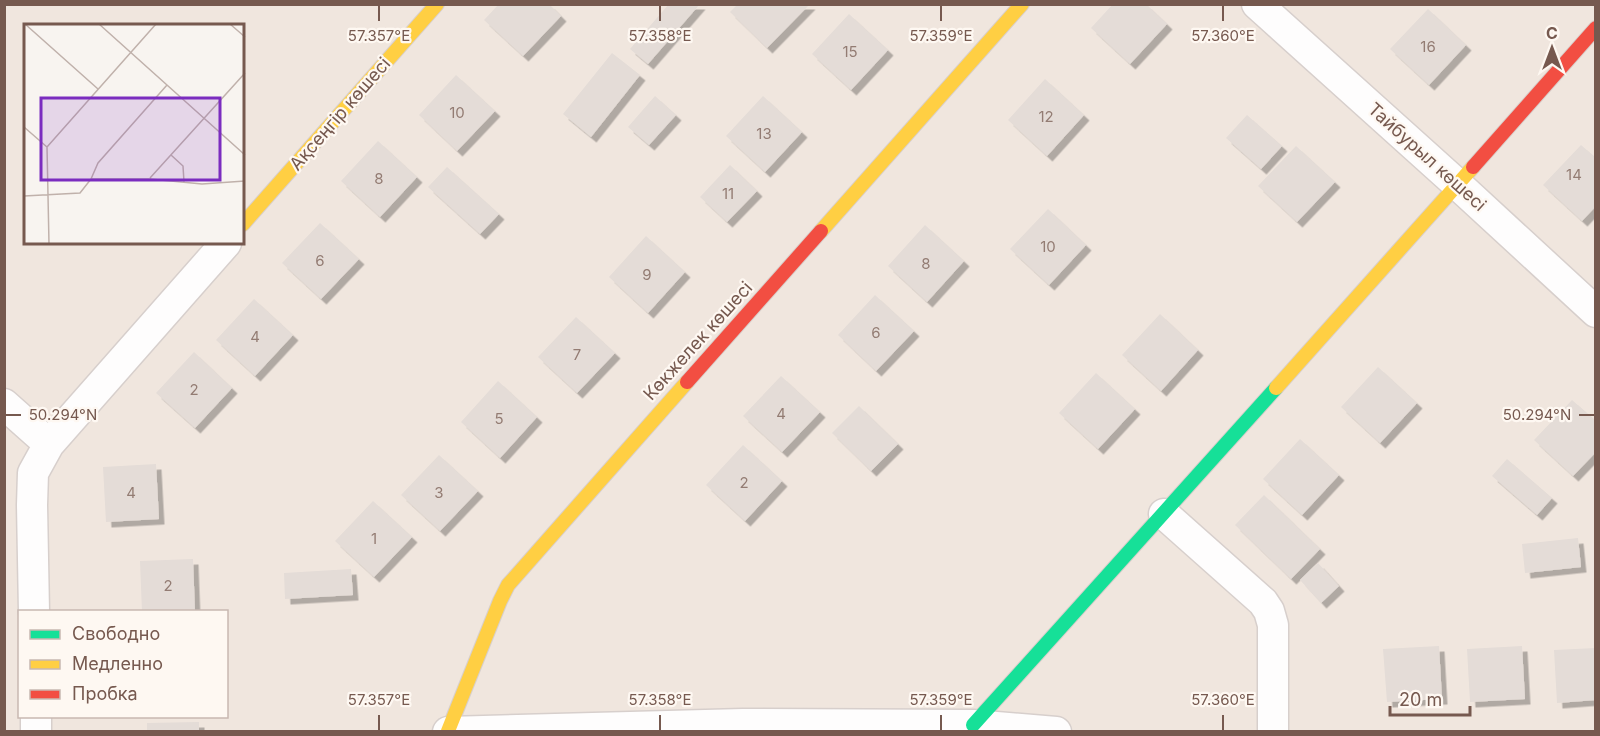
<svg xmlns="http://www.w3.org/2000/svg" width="1600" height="736" viewBox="0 0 1600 736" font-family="Inter,sans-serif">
<defs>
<filter id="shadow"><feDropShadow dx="5.5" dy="5.5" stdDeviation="0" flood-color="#0004"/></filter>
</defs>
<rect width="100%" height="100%" fill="#f8f4f0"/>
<!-- residential -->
<path fill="#f0e6de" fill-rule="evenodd" d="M5 5H1595V731H5ZM26 26H243V243H26ZM20 612H226V716H20Z"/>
<!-- building -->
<path fill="#e4dcd7" filter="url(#shadow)" d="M499 4H549L561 16 523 56 484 20Z
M669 4H700L648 64 630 49Z
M738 4H810L767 48 730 12Z
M1113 4H1146L1167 24 1130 64 1091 28Z
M1428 9 1466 45 1429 85 1390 49Z
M849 14 888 50 851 90 812 54Z
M612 53 640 75 591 137 563 114Z
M456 75 495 111 457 151 419 115Z
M1045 79 1084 115 1047 156 1008 120Z
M655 96 676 115 649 145 628 127Z
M763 96 802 132 765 172 726 136Z
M1247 115 1282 146 1261 169 1226 138Z
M378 141 417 177 380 217 341 181Z
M1581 145 1596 158V206L1582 221 1543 185Z
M1296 146 1335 182 1297 222 1258 186Z
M730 165 757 191 727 222 700 197Z
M447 167 499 214 480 234 428 187Z
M1048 209 1086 245 1049 285 1010 249Z
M320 223 359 259 321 299 282 263Z
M925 225 964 261 927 302 888 266Z
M646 236 685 272 648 313 609 277Z
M875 295 914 331 876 371 838 335Z
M254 299 293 335 255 376 216 340Z
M1160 314 1198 350 1161 391 1122 355Z
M576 317 615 353 577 393 538 357Z
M194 352 232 388 195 428 156 393Z
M1378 367 1417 403 1380 443 1341 407Z
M1096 373 1135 409 1098 449 1059 413Z
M781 376 820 412 782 452 743 416Z
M498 381 537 417 500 458 461 422Z
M1572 400 1596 421V452L1573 476 1534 440Z
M859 406 898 444 871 471 832 433Z
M1300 439 1339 475 1302 515 1263 479Z
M743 445 782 481 745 521 706 485Z
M439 455 478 491 440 531 401 495Z
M1507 459 1552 498 1537 515 1492 476Z
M156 464 159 519 106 522 103 467Z
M1264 495 1320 549 1291 579 1235 525Z
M373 501 412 537 374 577 335 541Z
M1578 538 1581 567 1525 573 1522 544Z
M193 559 195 612H142L140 561Z
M1318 563 1339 586 1321 603 1300 580Z
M351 569 353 595 285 599 284 573Z
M1439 646 1442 699 1387 702 1383 649Z
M1522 646 1525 699 1470 702 1467 649Z
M1596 648V700L1557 703 1554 650Z
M199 722V732H147V723Z"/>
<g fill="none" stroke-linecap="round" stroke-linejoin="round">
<!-- street casing -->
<g stroke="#d7cfcc" stroke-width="33">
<path id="street" d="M1257 4 1457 184 1596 312
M4 404 49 444 33 473 32 505 34 612
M49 444 226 243
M1164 514 1263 602 1269 611 1273 625V732
M36 716V732
M448 732 743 724 973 725 1056 732"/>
</g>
<!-- fast casing -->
<g stroke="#d8cfcb" stroke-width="16">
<path id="fast" d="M973 725 1276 388"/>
</g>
<!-- slow casing -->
<g stroke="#d8cfcb" stroke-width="16">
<path id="slow" d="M243 224 437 4
M821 231 1022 4
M1276 388 1473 167
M448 731 500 601 508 585 687 382"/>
</g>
<!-- jam casing -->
<g stroke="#d8cfcb" stroke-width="16">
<path id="jam" d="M1473 167 1596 28
M687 382 821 231"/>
</g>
<!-- street -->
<use href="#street" stroke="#fefdfd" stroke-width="30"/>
<!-- fast -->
<use href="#fast" stroke="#16e098" stroke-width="14"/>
<!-- slow -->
<use href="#slow" stroke="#ffcf43" stroke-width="14"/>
<!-- jam -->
<use href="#jam" stroke="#f24e42" stroke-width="14"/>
</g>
<!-- ticks -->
<path fill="none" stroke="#76594f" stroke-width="2" d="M379 6V21M660 6V21M941 6V21M1223 6V21M6 415H21M1579 415H1594M379 715V730M660 715V730M941 715V730M1223 715V730"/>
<g text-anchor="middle" stroke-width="4.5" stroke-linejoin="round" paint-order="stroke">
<!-- number labels -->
<g font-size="15" fill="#937c73">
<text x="1428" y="52">16</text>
<text x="850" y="57">15</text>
<text x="457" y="118">10</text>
<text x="1046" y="122">12</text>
<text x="764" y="139">13</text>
<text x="1574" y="180">14</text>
<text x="379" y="184">8</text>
<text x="728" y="199">11</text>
<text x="1048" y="252">10</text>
<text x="320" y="266">6</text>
<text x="926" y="269">8</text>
<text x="647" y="280">9</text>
<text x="876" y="338">6</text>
<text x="255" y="342">4</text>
<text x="577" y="360">7</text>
<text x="194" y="395">2</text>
<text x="781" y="419">4</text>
<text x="499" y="424">5</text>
<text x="744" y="488">2</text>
<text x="131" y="498">4</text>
<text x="439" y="498">3</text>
<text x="374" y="544">1</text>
<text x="168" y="591">2</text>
</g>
<!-- street labels -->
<g font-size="18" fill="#76594f" stroke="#fef8f2">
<text transform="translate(340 114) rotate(-49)" y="6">Ақсеңгір көшесі</text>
<text transform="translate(1427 157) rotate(42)" y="6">Тайбурыл көшесі</text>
<text transform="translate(698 341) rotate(-48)" y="6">Көкжелек көшесі</text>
</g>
</g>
<!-- overview -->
<g transform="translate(24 24)">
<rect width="220" height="220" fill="#f8f4f0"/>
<path fill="none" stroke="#c0b1ab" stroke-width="1.5" d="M1 0 74 65M75 0 221 131M206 0 221 13M0 103 23 123 25 220M23 123 132 0M147 131 159 142 160 158M126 154 221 49M67 155 74 139 143 61M0 172 56 169 67 155H126L178 160 221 157"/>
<path fill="#7b2cbf" fill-opacity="0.15" stroke="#7b2cbf" stroke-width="3" d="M17 74H196V156H17Z"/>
<rect width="220" height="220" fill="none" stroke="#76594f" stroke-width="3"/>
</g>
<g font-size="15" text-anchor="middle" fill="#76594f" stroke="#fef8f2" stroke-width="4.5" stroke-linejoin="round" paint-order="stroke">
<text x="379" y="41">57.357°E</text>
<text x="660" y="41">57.358°E</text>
<text x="941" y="41">57.359°E</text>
<text x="1223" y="41">57.360°E</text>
<text x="63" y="420">50.294°N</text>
<text x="1537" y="420">50.294°N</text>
<text x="379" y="705">57.357°E</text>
<text x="660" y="705">57.358°E</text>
<text x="941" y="705">57.359°E</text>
<text x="1223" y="705">57.360°E</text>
</g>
<!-- border -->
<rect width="1600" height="736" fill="none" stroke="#76594f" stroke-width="12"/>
<!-- legend -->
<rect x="18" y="610" width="210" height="108" fill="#fef8f2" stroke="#c8b8b1" stroke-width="1.5"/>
<rect x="30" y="630" width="30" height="9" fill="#16e098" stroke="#c8b8b1" stroke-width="1.5"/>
<text x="72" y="640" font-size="18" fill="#76594f">Свободно</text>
<rect x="30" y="660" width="30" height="9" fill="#ffcf43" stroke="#c8b8b1" stroke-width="1.5"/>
<text x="72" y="670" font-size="18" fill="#76594f">Медленно</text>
<rect x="30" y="690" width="30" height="9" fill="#f24e42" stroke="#c8b8b1" stroke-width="1.5"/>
<text x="72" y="700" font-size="18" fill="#76594f">Пробка</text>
<!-- north arrow -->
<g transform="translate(1552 48)" stroke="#fef8f2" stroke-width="4.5" paint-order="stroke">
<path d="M0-4.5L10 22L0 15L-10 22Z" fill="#76594f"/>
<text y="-9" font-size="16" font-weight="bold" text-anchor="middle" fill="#76594f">С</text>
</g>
<!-- scale -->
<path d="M1390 706v9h80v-9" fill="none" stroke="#76594f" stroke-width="3"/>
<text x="1399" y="706" font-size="18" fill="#76594f" stroke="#fef8f2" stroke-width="4.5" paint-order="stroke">20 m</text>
</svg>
